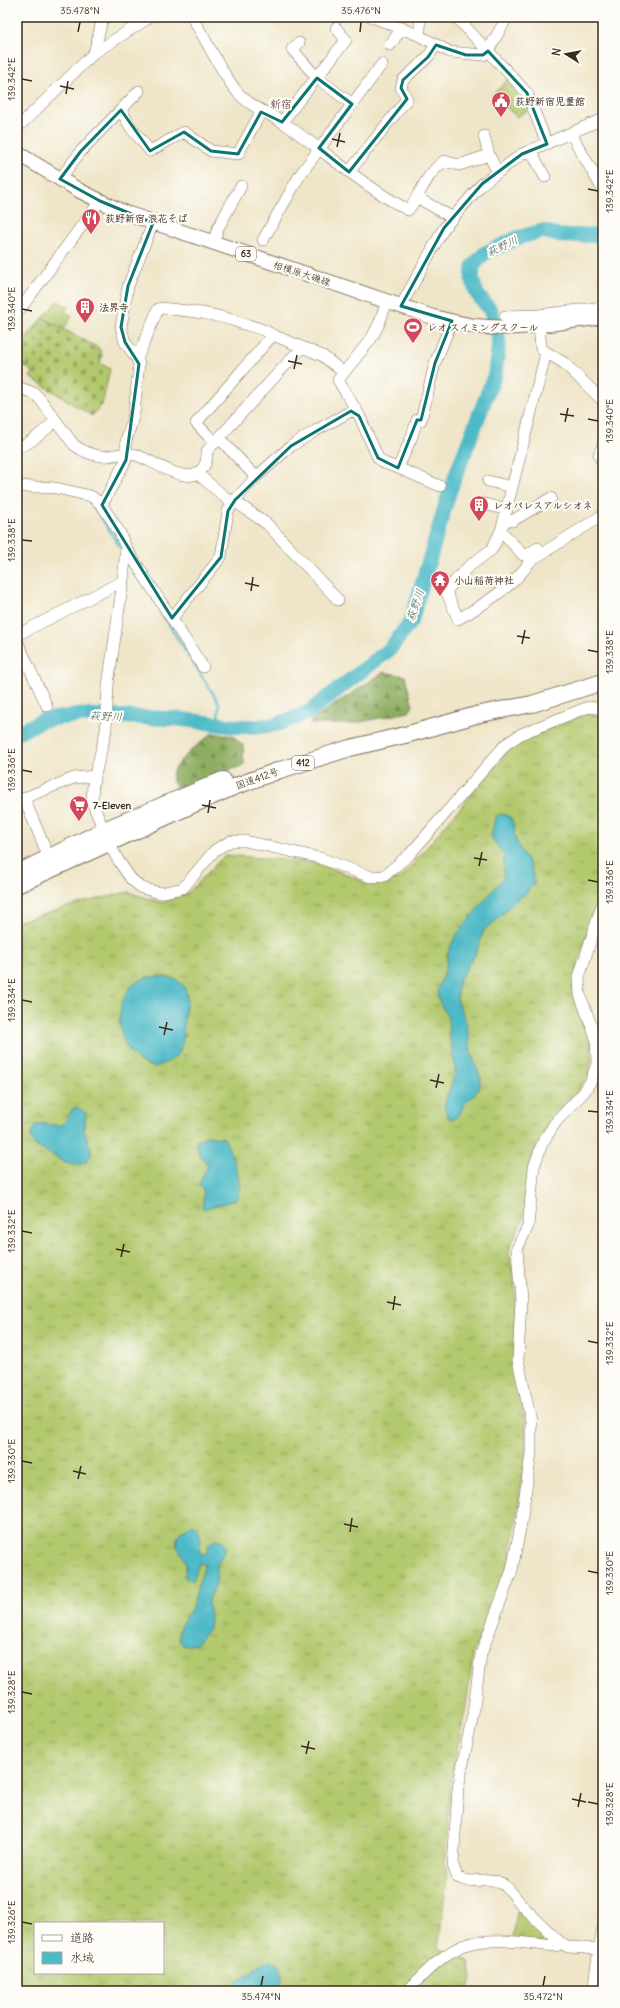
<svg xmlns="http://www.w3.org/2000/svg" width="620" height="2008" viewBox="0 0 620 2008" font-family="Delius,'Klee One',sans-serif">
<defs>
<pattern id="grass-tufts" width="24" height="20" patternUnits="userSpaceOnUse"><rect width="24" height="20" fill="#b3c96e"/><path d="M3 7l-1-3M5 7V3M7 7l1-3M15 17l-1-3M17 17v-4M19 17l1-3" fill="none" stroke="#93a35a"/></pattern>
<pattern id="forest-firs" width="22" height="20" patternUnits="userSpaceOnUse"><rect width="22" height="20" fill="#8ead61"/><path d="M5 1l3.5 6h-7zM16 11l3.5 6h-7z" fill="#758d4f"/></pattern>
<pattern id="cemetery-stones" width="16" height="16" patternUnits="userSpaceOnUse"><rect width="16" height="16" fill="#b3c96e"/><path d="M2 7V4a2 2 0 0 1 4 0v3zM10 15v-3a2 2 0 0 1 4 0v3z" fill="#93a35a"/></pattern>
</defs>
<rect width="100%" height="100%" fill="#fdfcf7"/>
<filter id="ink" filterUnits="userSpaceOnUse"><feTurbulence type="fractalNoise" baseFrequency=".025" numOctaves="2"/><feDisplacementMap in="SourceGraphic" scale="8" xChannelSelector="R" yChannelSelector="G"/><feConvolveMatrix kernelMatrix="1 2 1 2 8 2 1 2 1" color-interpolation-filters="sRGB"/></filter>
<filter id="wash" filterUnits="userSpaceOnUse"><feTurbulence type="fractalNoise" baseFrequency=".012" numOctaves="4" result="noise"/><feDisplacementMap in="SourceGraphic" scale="16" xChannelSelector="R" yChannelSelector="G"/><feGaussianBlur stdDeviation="0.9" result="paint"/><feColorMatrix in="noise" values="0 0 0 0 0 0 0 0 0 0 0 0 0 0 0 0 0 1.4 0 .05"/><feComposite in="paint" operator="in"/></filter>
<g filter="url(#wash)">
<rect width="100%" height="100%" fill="#efe5c8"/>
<!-- grass -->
<path fill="url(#grass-tufts)" stroke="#777a46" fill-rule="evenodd" d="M587 714 603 716V884L575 974 573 987 575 998 590 1034 592 1058 588 1075 578 1091 548 1124 532 1155 527 1177 524 1217 510 1247 509 1253 515 1286V1371L526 1423V1454L510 1558 495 1604 474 1649 466 1707 451 1778 445 1863 447 1876 438 1949 469 1960 472 1980 468 1991H17V922L81 903 128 892 162 903 189 892 225 855 318 863 373 885 401 878 515 743ZM35 1923H163V1973H35Z
M522 1909 550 1937 549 1943 513 1938 517 1911Z"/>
<!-- forest -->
<path fill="url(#forest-firs)" stroke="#646c40" d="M384 672 405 676 413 706 409 712 351 724H310L313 719Z
M212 733 233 736 243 745 244 765 178 789C176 786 172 782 172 778 169 765 203 741 212 733Z"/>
<!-- cemetery -->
<path fill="url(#cemetery-stones)" stroke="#777a46" d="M42 318 99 348 102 356 100 363 110 369 102 405 92 416 30 377 33 372 17 361V350Z"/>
<!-- park -->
<path fill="#b3c96e" stroke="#777a46" d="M511 77 531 108 517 117 492 95Z
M58 301 68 307 65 312 72 316 64 329 43 318Z"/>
<!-- water -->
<path fill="#4dbac7" stroke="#447272" d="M501 814 509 816C517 825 512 833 517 843 524 858 533 864 534 883L527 893 513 902 498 919 484 930 477 951 458 982 457 1002 466 1021 471 1053 481 1079 479 1089 464 1105 458 1117 451 1119 448 1117 444 1106 455 1073V1065L449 1034 448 1018 438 999 437 991 446 967 448 952 456 935 503 878 504 856 491 836 495 818Z
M148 977C166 975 188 977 187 1000 187 1006 184 1012 184 1018 183 1045 185 1059 154 1067 111 1059 108 986 148 977Z
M73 1108H78L86 1113 84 1130 92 1152 86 1162C71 1170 64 1161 52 1155 39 1148 22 1143 36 1125 45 1121 53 1128 63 1125Z
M207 1136 224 1138C231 1153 247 1186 235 1200L203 1209C202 1202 205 1195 203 1188L199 1186C200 1177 205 1174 208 1165L199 1154 196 1141Z
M192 1525C205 1529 198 1543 200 1553L206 1554 209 1544 216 1539 223 1541 226 1548 217 1565 216 1584 208 1602 210 1620 209 1628 200 1640 195 1644 185 1646 179 1641V1630L181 1624 191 1609 205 1564 199 1563 193 1581 185 1578C185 1573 187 1567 185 1561 180 1548 171 1546 181 1531Z
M269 1960C285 1965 287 1980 276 1991H232L237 1981 251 1973 258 1965Z"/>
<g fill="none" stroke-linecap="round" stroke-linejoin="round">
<!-- stream -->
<path stroke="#4dbac7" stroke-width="2.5" d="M91 502 122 550
M161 612 219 703 218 725"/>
<!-- river -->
<path stroke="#4dbac7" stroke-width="15" d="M17 733 43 720 81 715 179 719 232 726 256 727 278 724 309 712 390 649 411 621 450 490 495 374 499 342 491 311 477 294 472 279 473 266 485 253 517 238 542 231 563 236 587 235 603 236"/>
</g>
</g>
<g filter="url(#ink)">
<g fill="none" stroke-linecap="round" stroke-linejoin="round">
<!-- minor casing -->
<g stroke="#7a6b5a" stroke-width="12">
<path id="minor" d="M192 17C206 40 218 66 234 88 248 107 270 113 288 126 328 154 365 187 408 210 422 193 425 175 444 161L459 165 489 155
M372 17 418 35 450 52 483 55 488 51 527 93 547 144
M456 17 488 51 507 17
M418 35 420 30V17
M299 43 292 49 317 78 352 104
M390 45 402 28
M94 53 103 17
M121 110 131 128 150 151 184 132 211 151 238 154 261 112
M282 122 346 40 336 28
M17 128 94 53 150 17
M571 134 603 190
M484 136 489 155 497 171
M531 151 545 177
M349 172 407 99 401 88 403 80 428 57 436 45
M60 179 81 151 139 91
M418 198 453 218
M153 223 128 286 121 327 125 342 137 359 139 364 134 414 126 441V460L102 505 120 533 126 548 123 581 108 685 106 730 93 784 92 802 109 843 118 860 131 879 142 888 160 893 183 888 215 850 231 841H245L320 858 371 877 384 876 410 854 506 744 521 734 583 709 589 707 603 709
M263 240 300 175 382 64
M213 243 218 228 241 186
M387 301 379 324 371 339 338 380 358 413 378 458 384 463 398 468 440 486
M401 306 444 228 482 184 522 154 603 119
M21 308 100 201
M505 316 538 315 603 307
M539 325 541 349 564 363 603 401
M546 353 501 531 492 549 467 568 446 591 458 619C480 607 517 584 530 561L603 515
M137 359 158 309 162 308C188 311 213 313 238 322 251 327 259 326 273 335
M17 387 34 393 40 399 74 445C83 452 96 457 108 456 117 455 124 452 132 454 151 457 190 492 204 466 207 462 207 456 207 451L302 347
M219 438 256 477
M215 443 196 423 273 335 323 356 343 372
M603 444 599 455 603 464
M17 447C32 444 44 430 56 421
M398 468 412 436 417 420H421L435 363 452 321
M198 474 227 499 237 503 267 524 338 600
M488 481 512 487
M17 486 56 488 91 496 102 505
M481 503 507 510
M504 521H512L551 498
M501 531 523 555H527L538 548
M126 548 203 667
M172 618 221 557 228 511 235 500 256 477 291 446 315 431 351 411 358 413
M17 635 123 581
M17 641 47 706
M49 858 24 798 74 778 95 776
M603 902 579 977 580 995 596 1038 597 1063 591 1081 584 1092 555 1123 542 1144 534 1167 528 1226 517 1249 521 1300 518 1360 531 1421V1453L521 1524 512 1570 481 1654 473 1714 458 1788 453 1865 457 1877C473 1886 482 1876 496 1881 510 1886 513 1896 523 1906 535 1919 548 1931 561 1943L568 1947 599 1949 603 1927
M407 1990C424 1975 442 1953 465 1945 490 1936 530 1944 556 1946L561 1943
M593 1991 599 1949H603"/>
</g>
<!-- major casing -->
<g stroke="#7a6b5a" stroke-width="16">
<path id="major" d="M17 153 80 191 123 212 433 317C447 320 461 324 475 326 518 331 561 322 603 317"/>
</g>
<!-- highway casing -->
<g stroke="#7a6b5a" stroke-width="18">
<path id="highway" d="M26 869 104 830 223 780
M17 885 192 805 236 786 280 770 350 748 405 735 480 714 532 704 603 682"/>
</g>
<!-- minor -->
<use href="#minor" stroke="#fff" stroke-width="11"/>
<!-- major -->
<use href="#major" stroke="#fff" stroke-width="14"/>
<!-- highway -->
<use href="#highway" stroke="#fff" stroke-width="16"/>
</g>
</g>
<!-- marked area -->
<path fill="none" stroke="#0f766e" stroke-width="3" stroke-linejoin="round" d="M436 45 466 55H483L488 51 527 93 547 144 522 154 482 184 444 228 401 306 452 321 435 363 421 420H417L398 468 378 458 359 416 351 411 291 446 235 500 228 511 221 557 172 618 102 505 126 460 139 364 125 342 121 327 128 286 153 223 100 201 60 179 81 151 121 110 150 151 184 132 211 151 238 154 261 112 282 122 317 78 352 104 319 148 349 172 407 99 401 88 403 80 428 57Z"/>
<!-- ticks -->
<path fill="none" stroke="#3b2a1e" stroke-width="1.5" d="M78 32 80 22M360 32 361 22M22 79 32 81M60 86 74 89M66 94 68 81M332 139 345 142M337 147 340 133M588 189 598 191M22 309 32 311M288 361 302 364M294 369 297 355M560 414 574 416M588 419 598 421M565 422 568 408M22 540 32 541M245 583 259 586M251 591 253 577M517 636 530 638M522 644 525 630M588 650 598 652M22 770 32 772M202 805 216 808M208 813 210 800M474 858 487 860M479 866 482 852M588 880 598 882M22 1000 32 1002M159 1027 173 1030M164 1035 167 1022M430 1080 444 1083M436 1088 439 1074M588 1111 598 1112M22 1231 32 1233M116 1249 130 1252M121 1257 124 1244M387 1302 401 1305M393 1310 395 1296M588 1341 598 1343M22 1461 32 1463M73 1471 86 1474M78 1479 81 1466M344 1524 358 1527M350 1532 352 1518M588 1571 598 1573M22 1692 32 1694M301 1746 315 1749M306 1754 309 1741M572 1799 586 1802M588 1802 598 1804M578 1807 581 1793M22 1922 32 1924M261 1986 263 1976M543 1986 545 1976"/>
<!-- icons -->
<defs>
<g id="civic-pin" transform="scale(1)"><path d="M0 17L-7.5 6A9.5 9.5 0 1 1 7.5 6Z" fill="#d1495b" stroke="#fdfcf7"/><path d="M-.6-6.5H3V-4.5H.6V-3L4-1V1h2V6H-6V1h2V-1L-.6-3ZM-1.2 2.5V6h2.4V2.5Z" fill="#fff"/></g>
<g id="restaurant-pin" transform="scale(1)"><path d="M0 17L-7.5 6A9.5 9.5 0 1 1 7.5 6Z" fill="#d1495b" stroke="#fdfcf7"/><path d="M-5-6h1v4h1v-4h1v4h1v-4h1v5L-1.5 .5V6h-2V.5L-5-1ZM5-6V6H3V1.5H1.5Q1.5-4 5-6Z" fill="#fff"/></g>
<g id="building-pin" transform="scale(1)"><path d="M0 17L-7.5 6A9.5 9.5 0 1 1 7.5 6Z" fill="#d1495b" stroke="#fdfcf7"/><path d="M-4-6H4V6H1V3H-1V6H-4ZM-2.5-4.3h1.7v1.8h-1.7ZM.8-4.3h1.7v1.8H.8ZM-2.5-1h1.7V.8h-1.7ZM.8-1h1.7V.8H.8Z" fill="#fff"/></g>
<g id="stadium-pin" transform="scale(1)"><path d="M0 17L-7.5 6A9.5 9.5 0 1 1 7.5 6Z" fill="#d1495b" stroke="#fdfcf7"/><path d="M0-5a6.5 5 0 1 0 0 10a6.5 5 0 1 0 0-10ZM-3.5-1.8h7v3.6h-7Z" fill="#fff"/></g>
<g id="temple-pin" transform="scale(1)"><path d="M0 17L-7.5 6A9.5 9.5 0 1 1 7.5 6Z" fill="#d1495b" stroke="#fdfcf7"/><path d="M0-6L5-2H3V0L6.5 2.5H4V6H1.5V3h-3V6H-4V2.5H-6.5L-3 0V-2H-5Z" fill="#fff"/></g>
<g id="supermarket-pin" transform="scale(1)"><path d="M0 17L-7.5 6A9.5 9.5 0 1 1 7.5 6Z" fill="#d1495b" stroke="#fdfcf7"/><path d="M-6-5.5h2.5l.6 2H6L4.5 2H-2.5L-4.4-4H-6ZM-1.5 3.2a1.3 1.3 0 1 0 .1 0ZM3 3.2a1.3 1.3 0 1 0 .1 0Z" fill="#fff"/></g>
</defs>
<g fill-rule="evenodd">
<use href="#civic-pin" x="501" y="101"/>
<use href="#restaurant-pin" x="91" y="218"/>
<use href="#building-pin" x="85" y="307"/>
<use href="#stadium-pin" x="413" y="327"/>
<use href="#building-pin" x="479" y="505"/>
<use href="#temple-pin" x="440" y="580"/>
<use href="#supermarket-pin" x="79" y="805"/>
</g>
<g text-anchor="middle" stroke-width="4" stroke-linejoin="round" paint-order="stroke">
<!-- shield labels -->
<g fill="#fdfcf7" stroke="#75695f" stroke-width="1">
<rect x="236" y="247" width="20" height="14" rx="3"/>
<rect x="292" y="756" width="22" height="14" rx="3"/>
</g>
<g font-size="9" font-weight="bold" fill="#3b2a1e">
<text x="246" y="257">63</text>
<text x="303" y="766">412</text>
</g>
<!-- poi labels -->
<g font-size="10" font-weight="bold" fill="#3b2a1e" stroke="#fdfcf7" text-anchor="start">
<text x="515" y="105">荻野新宿児童館</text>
<text x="105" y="222">荻野新宿 浪花そば</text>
<text x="99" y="311">法界寺</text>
<text x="427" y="331">レオ スイミングスクール</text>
<text x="493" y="509">レオパレスアルシオネ</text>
<text x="454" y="584">小山稲荷神社</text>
<text x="93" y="809">7-Eleven</text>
</g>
<!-- street labels -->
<g font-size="10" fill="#3b2a1e" stroke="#fdfcf7">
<text transform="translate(302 273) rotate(18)" y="4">相模原大磯線</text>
<text transform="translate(257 778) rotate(-20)" y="4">国道412号</text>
</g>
<!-- neighbourhood labels -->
<g font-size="11" font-weight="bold" fill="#6f4e51" stroke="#fdfcf7">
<text x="281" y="108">新宿</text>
</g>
<!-- water labels -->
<g font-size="11" font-style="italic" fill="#415c59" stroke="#fdfcf7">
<text transform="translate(502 246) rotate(-26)" y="4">萩野川</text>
<text transform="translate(415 605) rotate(-71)" y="4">萩野川</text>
<text transform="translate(106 716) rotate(2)" y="4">萩野川</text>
</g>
</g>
<!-- margin -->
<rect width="620" height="2008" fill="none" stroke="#fdfcf7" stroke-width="44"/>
<!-- legend -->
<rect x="34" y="1922" width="130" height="52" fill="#fdfcf7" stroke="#afa8a0"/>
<rect x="42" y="1935" width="20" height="6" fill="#ffffff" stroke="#afa8a0"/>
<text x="70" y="1942" font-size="12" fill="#3b2a1e">道路</text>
<rect x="42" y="1952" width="20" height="12" fill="#4dbac7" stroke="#afa8a0"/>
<text x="70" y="1962" font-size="12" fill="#3b2a1e">水域</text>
<!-- north arrow -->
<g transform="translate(566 54) rotate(281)" stroke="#fdfcf7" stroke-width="3" paint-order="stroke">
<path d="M0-3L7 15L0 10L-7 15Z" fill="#3b2a1e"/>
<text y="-6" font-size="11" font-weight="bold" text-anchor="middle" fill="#3b2a1e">N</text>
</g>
<rect x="22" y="22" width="576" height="1964" fill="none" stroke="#3b2a1e" stroke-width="1.5"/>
<g font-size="10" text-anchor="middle" fill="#3b2a1e">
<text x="80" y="14">35.478°N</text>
<text x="361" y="14">35.476°N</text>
<text transform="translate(11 79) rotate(-90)" y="4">139.342°E</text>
<text transform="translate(609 191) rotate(-90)" y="4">139.342°E</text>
<text transform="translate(11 309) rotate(-90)" y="4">139.340°E</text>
<text transform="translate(609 421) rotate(-90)" y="4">139.340°E</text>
<text transform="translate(11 540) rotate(-90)" y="4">139.338°E</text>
<text transform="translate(609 652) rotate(-90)" y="4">139.338°E</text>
<text transform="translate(11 770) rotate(-90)" y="4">139.336°E</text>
<text transform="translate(609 882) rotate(-90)" y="4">139.336°E</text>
<text transform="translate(11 1000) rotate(-90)" y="4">139.334°E</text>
<text transform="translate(609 1112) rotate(-90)" y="4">139.334°E</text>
<text transform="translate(11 1231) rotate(-90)" y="4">139.332°E</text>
<text transform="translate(609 1343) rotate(-90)" y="4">139.332°E</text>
<text transform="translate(11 1461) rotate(-90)" y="4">139.330°E</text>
<text transform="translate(609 1573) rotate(-90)" y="4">139.330°E</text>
<text transform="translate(11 1692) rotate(-90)" y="4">139.328°E</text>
<text transform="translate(609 1804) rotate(-90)" y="4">139.328°E</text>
<text transform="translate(11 1922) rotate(-90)" y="4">139.326°E</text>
<text x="261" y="2000">35.474°N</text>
<text x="543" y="2000">35.472°N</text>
</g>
</svg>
